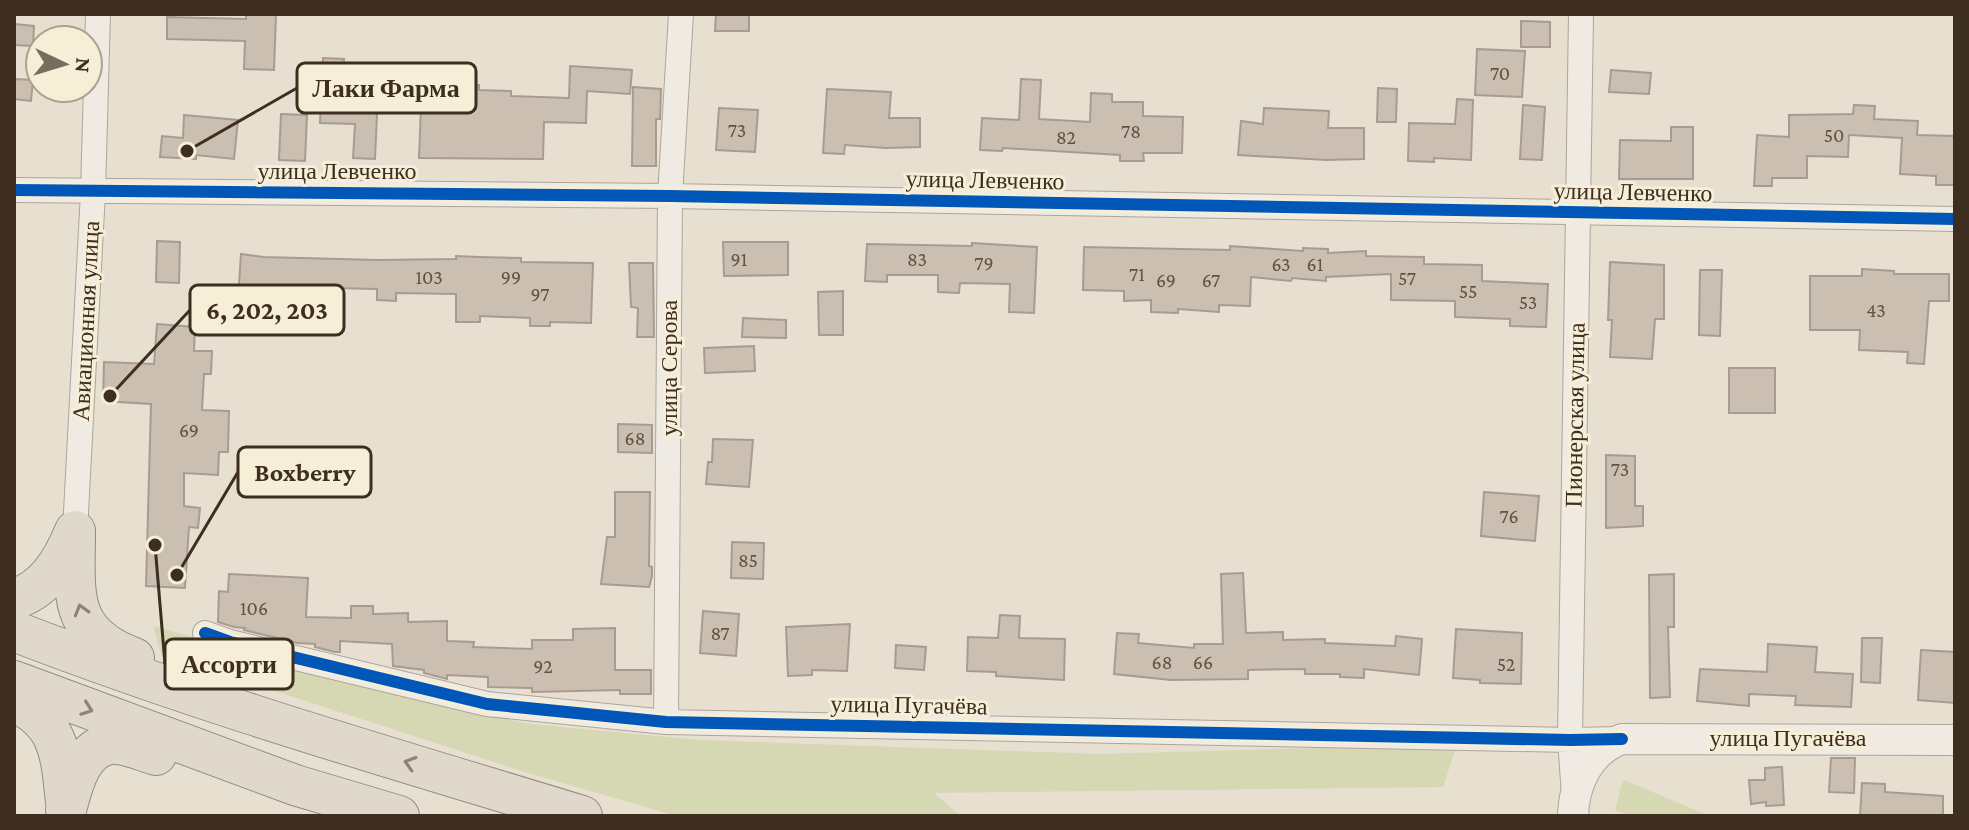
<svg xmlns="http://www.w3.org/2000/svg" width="1969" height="830" viewBox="0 0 1969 830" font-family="'Crimson Pro',serif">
<rect width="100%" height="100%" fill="#e7e0d1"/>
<!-- green -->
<path fill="#d6d7b3" d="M153 626 475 713 530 724 699 740 1100 754 1457 744 1443 787 934 793 961 816H677L531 774 161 654Z
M1623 780H1624L1710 816H1630L1615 810Z"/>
<!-- building -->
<path fill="#cbbfb2" stroke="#a89c90" stroke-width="2" d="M246 14H276L274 70 244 69 245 41 167 39V17L246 19Z
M716 14H749V31H715Z
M1521 21 1550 22V47H1521Z
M14 24 34 26 33 46 14 45Z
M1477 49 1525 51 1522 97 1475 95Z
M323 58 344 59 343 68 379 69 375 159 353 158 355 124 320 123Z
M570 66 632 70 630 94 587 91 586 123 544 122 543 159 419 158 422 81 479 85V90L511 91V96L569 98Z
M1611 70 1651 73 1649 94 1609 92Z
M14 79 33 80 31 101 14 99Z
M1021 79 1041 80 1039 119 1090 122 1091 93 1112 94V102H1143V116L1183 117 1182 153H1143L1144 161H1120V155L1003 148 1002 151 980 150 982 118 1019 120Z
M633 87 661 89 660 119H656V166H632Z
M1378 88 1397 89 1396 122H1377Z
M827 89 891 92 889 118H920V147L886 148 845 145 844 154 823 153Z
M1457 99 1473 100 1471 160 1434 158V162L1408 161 1409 123 1455 124Z
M1523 105 1545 107 1542 160 1520 159Z
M1854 105 1875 106 1874 119 1918 121 1917 135 1955 136 1954 185H1936V176L1900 174 1902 138 1849 135 1848 157 1807 156V178H1772V186H1754L1757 135 1789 137V115L1853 114Z
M719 108 758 110 755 152 716 150Z
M1264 108 1329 111 1328 128H1364V159L1326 160 1238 155 1241 121 1263 124Z
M281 114 307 115 305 161 279 160Z
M184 115 238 120 234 159 196 155V159L160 157 162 136 183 138Z
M1671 127H1693V179H1619L1620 140 1671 141Z
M157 241 180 242 179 283 156 282Z
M723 242H788V275L724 276Z
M972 243 1037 247 1034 313 1009 312 1010 284 960 283 959 293 938 292V275H887V282L865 281 867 244 972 246Z
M1230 246 1303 251V248L1328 249V253L1366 251V256L1424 257V264L1482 265V281L1548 284 1546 327 1510 326V319L1455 317V301L1391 300V274L1326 277V281L1292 278 1291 281 1251 277 1250 306 1219 305V312L1178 309V313L1151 312V300L1124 301V291L1083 290 1084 247 1230 250Z
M241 254 263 257 378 260 456 259V256L480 257 521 258V262L593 263 591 323 550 322V326H530V318L480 316V322H456V294L396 293V301L377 300V289L333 288V300L298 298V305L238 300Z
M1610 262 1664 265V319H1655L1652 359 1610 357 1612 320H1608Z
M629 263H653L654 337H637L638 308 631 307Z
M1862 269 1894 271V274H1949V301H1929L1924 364 1907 363 1908 352 1859 350 1860 330H1810V276H1862Z
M1700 270H1722L1720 336 1699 335Z
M843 291V335H819L818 292Z
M743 318 786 320V338L742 337Z
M157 324 195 327 194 351H212L211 374H204L202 410 229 411 228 452H219L218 475 184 473V506L200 508 198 528 189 527 185 588 146 586 151 404 103 401 104 362 154 364Z
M754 346 755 371 705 373 704 348Z
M1729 368H1775V413H1729Z
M618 424 652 425V453L618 452Z
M713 439 753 440 749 487 706 484 708 462H712Z
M1606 455 1635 456V506H1643V526L1606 528Z
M615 492H650L649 566 652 567V576L649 587 601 584 607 537H615Z
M1484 492 1539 496 1535 541 1481 536Z
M732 542 764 543 763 579 731 578Z
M1243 573 1246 633 1283 632V640L1325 639V643L1395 646 1396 636 1422 639 1419 675 1364 669V678L1340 677V674H1305V669L1248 670V679L1171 680 1114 674 1117 633 1139 634 1138 643 1194 648V644H1223L1221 574Z
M229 574 308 578 306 617 351 618V606H373V614L408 613V622L447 621V641L474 642 473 647 532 649V640H573V629L615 628V670H651V694H620V690L532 692V688L488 687V677L447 675V679L424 673V670L393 666 392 644 340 641V652H335L315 647V644L298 643 244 630 245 628 234 627 218 622 219 591 228 592Z
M1674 574V627H1668L1670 697 1650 698 1649 575Z
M703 611 739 614 736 656 700 653Z
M1000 615 1020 616 1019 638 1065 639 1064 680 996 676V672L967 671 968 637 998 638Z
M850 624 847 671 812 670V675L788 676 786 627Z
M1456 629 1522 633 1521 684 1480 683V680L1453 678Z
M1862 638H1882L1880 683 1861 682Z
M1768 644 1817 647 1815 672 1853 674 1851 707 1795 705 1796 696 1749 694V706L1697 701 1700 669 1767 672Z
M896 645 926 647 924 670 895 668Z
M1921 650 1955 652V703L1918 700Z
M1831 758H1855L1854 793 1829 792Z
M1782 767 1784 805 1766 806V802L1751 804 1749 780H1765V768Z
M1862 783 1885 784V792L1943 796V816H1860Z"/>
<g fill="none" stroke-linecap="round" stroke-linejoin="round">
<!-- minor casing -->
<g stroke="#ada599" stroke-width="26">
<path id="minor" d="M14 190 670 196 1955 219
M75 531 93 192 98 14
M205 633 230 642 487 704 666 722 1570 740 1622 739
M666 722 670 196 681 14
M1574 795 1570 740 1581 14"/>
</g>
<!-- tertiary casing -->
<g stroke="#ada599" stroke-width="32">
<path id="tertiary" d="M1573 816C1574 783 1589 751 1622 739L1955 740"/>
</g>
<!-- trunk casing -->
<g stroke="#928b80" stroke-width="42">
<path id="trunk" d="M75 531C75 593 66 633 134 658
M14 599C46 590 63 560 75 531
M14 631C200 703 392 758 582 816
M14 681 295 785 399 816
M14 702C61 722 61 757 66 802
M66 810C72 787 81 746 112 744 127 743 142 751 156 755"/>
</g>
<!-- minor -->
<use href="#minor" stroke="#efebe3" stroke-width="24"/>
<!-- tertiary -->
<use href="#tertiary" stroke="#efebe3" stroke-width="30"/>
<!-- trunk -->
<use href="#trunk" stroke="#e0d9cb" stroke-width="40"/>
<!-- cycleway casing -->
<g stroke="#f7eed8" stroke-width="17">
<path id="cycleway" d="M14 190 670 196 1955 219
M205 633 230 642 487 704 666 722 1570 740 1622 739"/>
</g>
<!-- cycleway -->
<use href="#cycleway" stroke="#0057b8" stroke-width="12"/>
</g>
<!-- one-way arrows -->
<defs><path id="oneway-chevron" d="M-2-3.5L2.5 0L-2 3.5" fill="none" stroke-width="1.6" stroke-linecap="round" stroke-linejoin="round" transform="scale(2)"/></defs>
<g stroke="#8e8476">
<use href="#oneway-chevron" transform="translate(81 610) rotate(-106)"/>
<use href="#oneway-chevron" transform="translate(87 709) rotate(20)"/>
<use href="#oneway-chevron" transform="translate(410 763) rotate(-163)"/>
</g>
<g text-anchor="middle" stroke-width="6" stroke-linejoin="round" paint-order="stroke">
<!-- number labels -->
<g font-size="20" fill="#605244">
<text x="1500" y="80">70</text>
<text x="737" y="137">73</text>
<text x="1131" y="138">78</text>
<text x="1834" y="142">50</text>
<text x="1066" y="144">82</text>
<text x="739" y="266">91</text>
<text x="917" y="266">83</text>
<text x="984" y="270">79</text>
<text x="1281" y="271">63</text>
<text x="1315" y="271">61</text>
<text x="1137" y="281">71</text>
<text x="429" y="284">103</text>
<text x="511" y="284">99</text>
<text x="1407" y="285">57</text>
<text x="1166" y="287">69</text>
<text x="1211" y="287">67</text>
<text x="1468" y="298">55</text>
<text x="540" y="301">97</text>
<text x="1528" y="309">53</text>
<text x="1876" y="317">43</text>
<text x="189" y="437">69</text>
<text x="635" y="445">68</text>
<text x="1620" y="476">73</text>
<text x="1509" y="523">76</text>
<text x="748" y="567">85</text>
<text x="254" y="615">106</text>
<text x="720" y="640">87</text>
<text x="1162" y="669">68</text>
<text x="1203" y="669">66</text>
<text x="1506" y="671">52</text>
<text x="543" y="673">92</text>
</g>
<!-- street labels -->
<g font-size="24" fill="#3d2e20" stroke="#f7eed8">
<text x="337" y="179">улица Левченко</text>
<text transform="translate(985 180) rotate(1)" y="8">улица Левченко</text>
<text transform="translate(1633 192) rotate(1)" y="8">улица Левченко</text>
<text transform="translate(86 321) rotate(-87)" y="8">Авиационная улица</text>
<text transform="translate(669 368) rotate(-90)" y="8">улица Серова</text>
<text transform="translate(1575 415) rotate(-89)" y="8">Пионерская улица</text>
<text transform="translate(909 705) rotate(1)" y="8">улица Пугачёва</text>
<text x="1788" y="746">улица Пугачёва</text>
</g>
</g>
<!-- callouts -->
<path fill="none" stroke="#3d2e20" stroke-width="3" d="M187 151L297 88M110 396L190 310M177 575L238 472M155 545L165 664"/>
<g fill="#3d2e20" stroke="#f7eed8" stroke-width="3">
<circle cx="187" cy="151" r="8"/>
<circle cx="110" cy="396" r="8"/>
<circle cx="177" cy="575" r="8"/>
<circle cx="155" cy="545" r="8"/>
</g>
<g fill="#f7eed8" stroke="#3d2e20" stroke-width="3">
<rect x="297" y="63" width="179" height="50" rx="8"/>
<rect x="190" y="285" width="154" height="50" rx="8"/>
<rect x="238" y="447" width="133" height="50" rx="8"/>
<rect x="165" y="639" width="128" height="50" rx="8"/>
</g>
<g font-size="26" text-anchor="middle" font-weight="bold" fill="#3d2e20">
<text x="386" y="97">Лаки Фарма</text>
<text x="267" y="319">6, 202, 203</text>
<text x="305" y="481">Boxberry</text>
<text x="229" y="673">Ассорти</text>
</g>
<!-- border -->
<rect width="1969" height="830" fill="none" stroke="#3d2e20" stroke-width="32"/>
<!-- north arrow -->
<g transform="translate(64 64) rotate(94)"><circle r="38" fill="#f7eed8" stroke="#ada18e" stroke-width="2"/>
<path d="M0-6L14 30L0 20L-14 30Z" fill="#786c5e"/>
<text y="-12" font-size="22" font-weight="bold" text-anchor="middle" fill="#3d2e20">N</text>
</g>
</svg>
